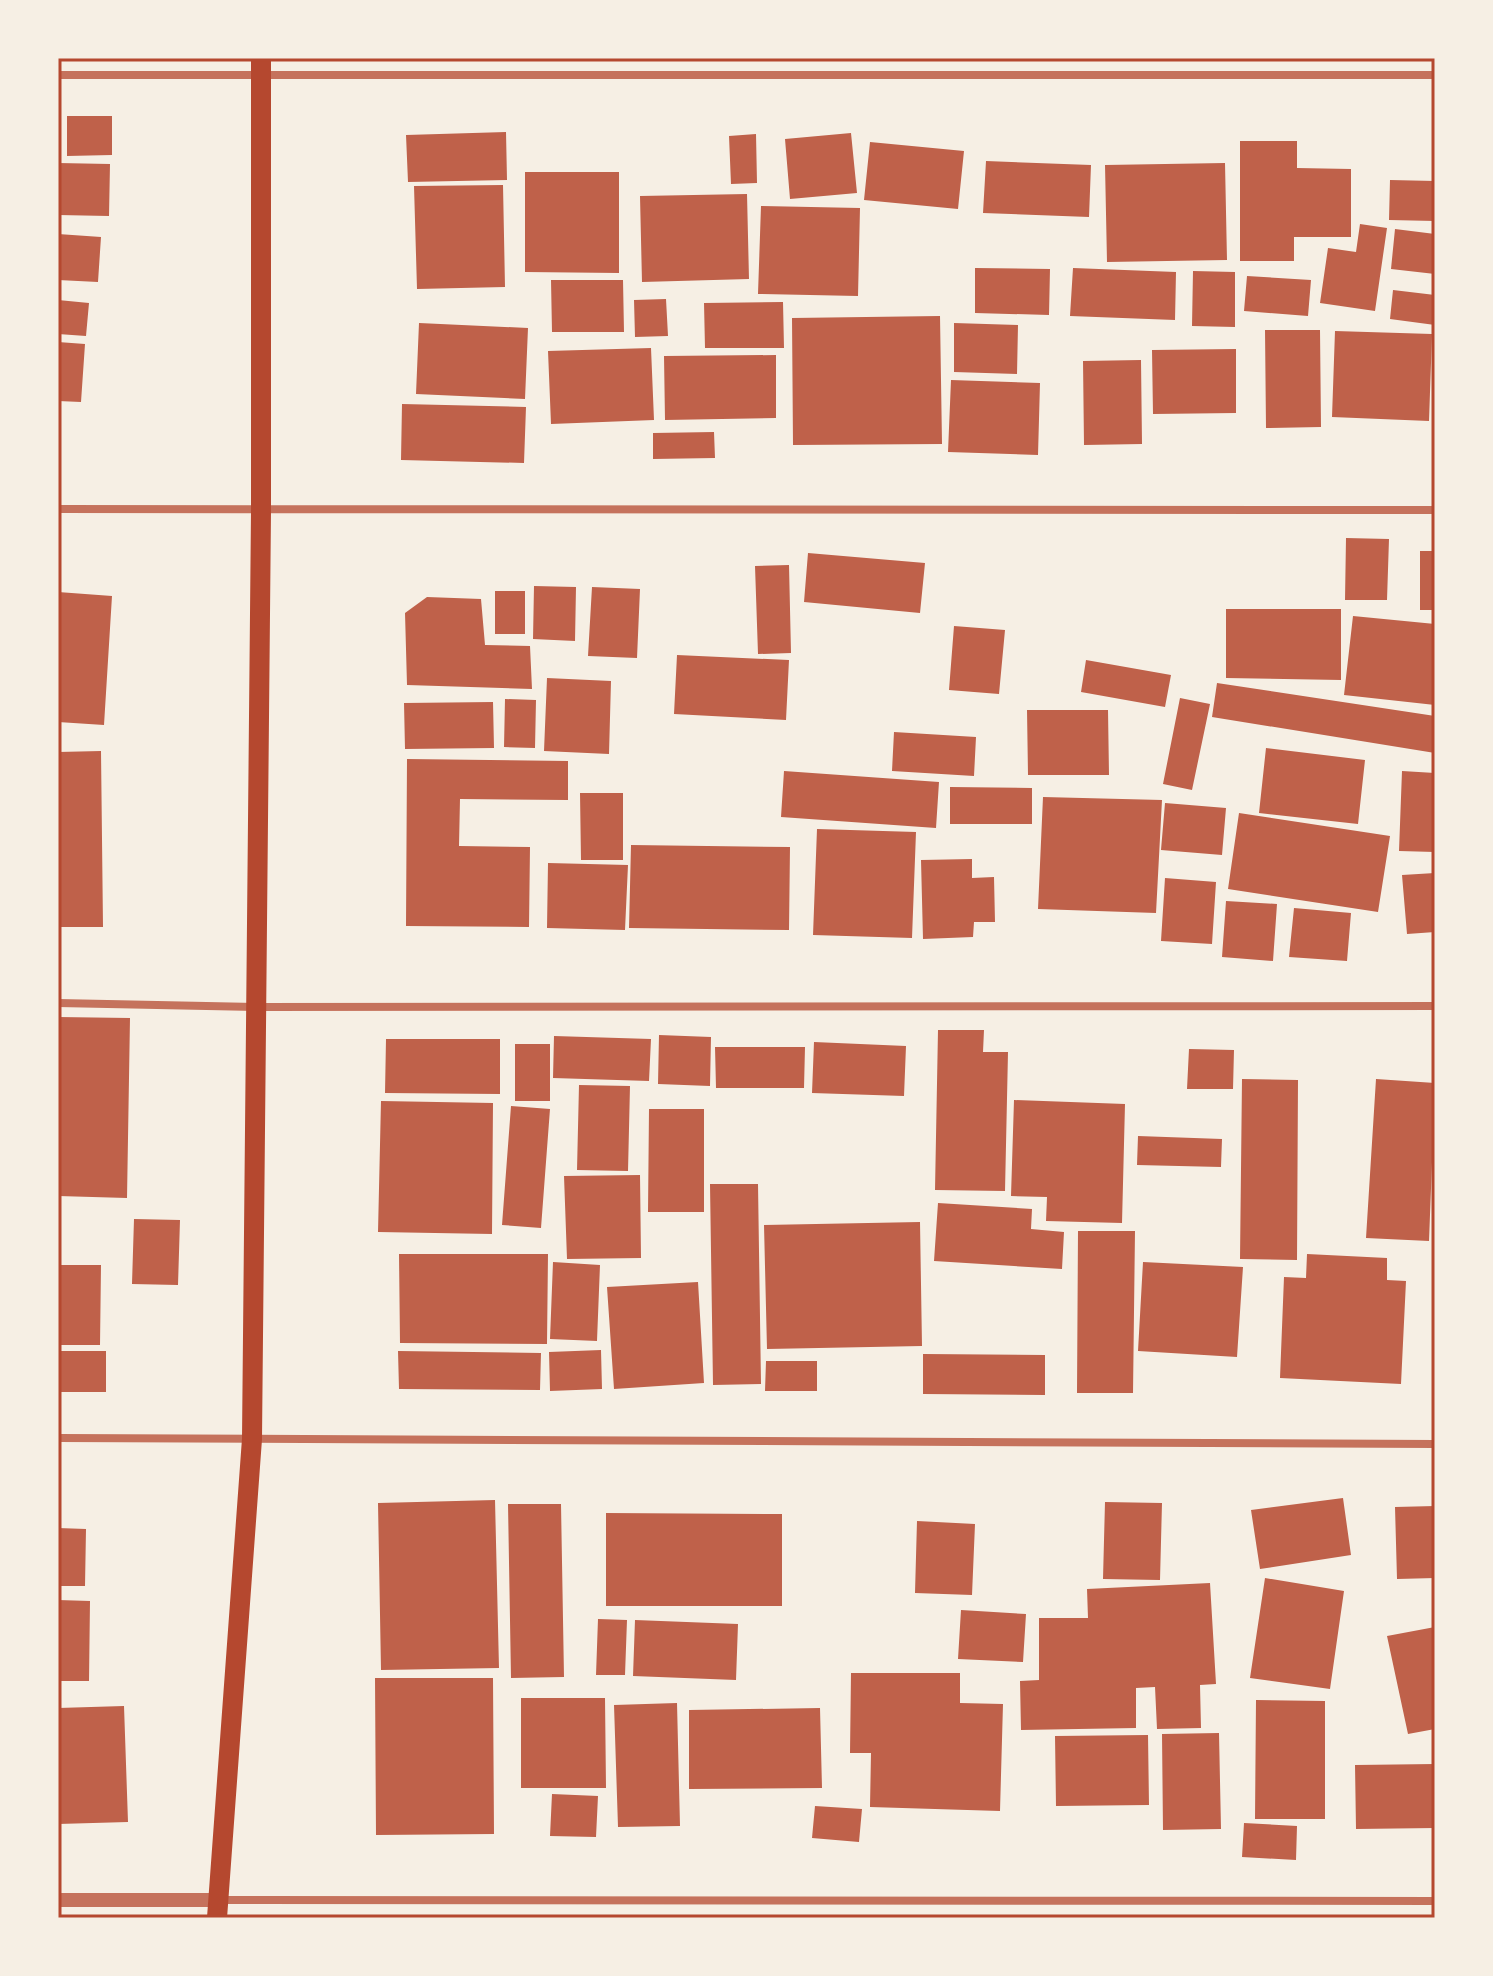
<svg xmlns="http://www.w3.org/2000/svg" width="1493" height="1976" viewBox="0 0 1493 1976" font-family="'Archivo Narrow',sans-serif">
<rect width="100%" height="100%" fill="#f6efe4"/>
<!-- building -->
<path fill="#bf614a" d="M67 116H112V155L67 156Z
M506 132 507 180 408 182 406 135Z
M851 133 857 193 790 199 785 139Z
M756 134 757 183 731 184 729 136Z
M1240 141H1297V168L1351 169V237H1294V261H1240Z
M870 142 964 151 958 209 864 200Z
M986 161 1091 165 1089 217 983 213Z
M58 163 110 164 109 216 58 215Z
M1225 163 1227 260 1107 262 1105 165Z
M525 172H619V273L525 272Z
M1390 180 1435 181V221L1389 220Z
M503 185 505 287 417 289 414 186Z
M747 194 749 279 642 282 640 196Z
M761 206 860 208 858 296 758 294Z
M1360 224 1387 228 1375 311 1320 303 1328 248 1356 252Z
M1395 229 1435 234V274L1391 269Z
M58 234 101 237 98 282 58 280Z
M975 268 1050 269 1049 315 975 313Z
M1073 268 1176 272 1175 320 1070 316Z
M1193 271 1235 272V327L1192 326Z
M1247 276 1311 280 1308 316 1244 311Z
M551 280H623L624 332H552Z
M1393 290 1435 295V325L1390 319Z
M666 299 668 336 635 337 634 300Z
M58 300 89 303 86 336 58 334Z
M783 302 784 348H705L704 303Z
M940 316 942 444 793 445 792 318Z
M419 323 528 328 525 399 416 394Z
M954 323 1018 325 1017 374 954 372Z
M1265 330H1320L1321 427 1266 428Z
M1335 331 1432 334 1429 421 1332 417Z
M58 342 85 344 81 402 58 401Z
M651 348 654 420 551 424 548 351Z
M1236 349V413L1153 414 1152 350Z
M776 355V418L665 420 664 356Z
M1141 360 1142 444 1084 445 1083 361Z
M951 380 1040 383 1038 455 948 452Z
M402 404 526 407 524 463 401 460Z
M714 432 715 458 653 459V433Z
M1346 538 1389 539 1387 600H1345Z
M1420 551H1435V610H1420Z
M808 553 925 563 920 613 804 602Z
M789 565 791 653 758 654 755 566Z
M534 586 576 587 575 641 533 639Z
M592 587 640 589 637 658 588 656Z
M495 591H525V634H495Z
M58 592 112 596 104 725 58 722Z
M427 597 481 599 485 645 530 646 532 689 407 685 405 613Z
M1226 609H1341V680L1226 678Z
M1353 616 1435 624V705L1344 695Z
M954 626 1005 630 999 694 949 690Z
M677 655 789 660 786 720 674 714Z
M1086 660 1171 675 1165 707 1081 692Z
M547 678 611 681 609 754 544 751Z
M1217 683 1435 716V753L1212 717Z
M1180 698 1210 704 1192 790 1163 784Z
M505 699 536 700 535 748 504 747Z
M493 702 494 748 405 749 404 703Z
M1027 710H1108L1109 775H1028Z
M894 732 976 737 974 776 892 771Z
M1266 748 1365 760 1358 824 1259 813Z
M101 751 103 927H58V752Z
M407 759 568 761V800L460 799 459 846 530 847 529 927 406 926Z
M784 771 939 782 936 828 781 817Z
M1402 771 1435 773V852L1399 851Z
M950 787 1032 788V824H950Z
M580 793H623V860H581Z
M1043 797 1162 800 1156 913 1038 909Z
M1165 803 1226 808 1222 855 1161 850Z
M1239 813 1390 836 1378 912 1228 889Z
M817 829 916 832 912 938 813 935Z
M631 845 790 847 789 930 629 928Z
M972 859V878L994 877 995 922H974L973 937 923 939 921 860Z
M548 863 628 865 625 930 547 928Z
M1435 873V932L1407 934 1402 875Z
M1165 878 1216 882 1212 944 1161 941Z
M1226 901 1277 904 1273 961 1222 957Z
M1294 908 1351 913 1347 961 1289 957Z
M58 1017 130 1018 127 1198 58 1196Z
M938 1030H984L983 1052H1008L1005 1191 935 1190Z
M659 1035 711 1037 710 1086 658 1084Z
M554 1036 651 1039 649 1081 553 1078Z
M386 1039H500V1094L385 1093Z
M814 1042 906 1046 904 1096 812 1093Z
M515 1044H550V1101H515Z
M715 1047H805L804 1088H716Z
M1189 1049 1234 1050 1233 1089H1187Z
M1242 1079 1298 1080 1297 1260 1240 1259Z
M1376 1079 1435 1083 1429 1241 1366 1238Z
M579 1085 630 1086 628 1171 577 1170Z
M1014 1100 1125 1104 1122 1223 1046 1221 1047 1197 1011 1196Z
M381 1101 493 1103 492 1234 378 1232Z
M511 1106 550 1109 541 1228 502 1225Z
M649 1109H704V1212H648Z
M1138 1136 1222 1139 1221 1167 1137 1165Z
M640 1175 641 1258 567 1259 564 1176Z
M710 1184H758L761 1384 713 1385Z
M938 1203 1032 1209 1031 1229 1064 1232 1062 1269 934 1261Z
M134 1219 180 1220 178 1285 132 1284Z
M920 1222 922 1346 767 1349 764 1225Z
M1078 1231H1135L1133 1393H1077Z
M399 1254H548L547 1344 400 1343Z
M1307 1254 1387 1258V1280L1406 1281 1401 1384 1280 1378 1284 1277 1306 1278Z
M553 1262 600 1265 597 1341 550 1339Z
M1143 1262 1243 1267 1237 1357 1138 1351Z
M58 1265H101L100 1345H58Z
M698 1282 704 1383 614 1389 607 1287Z
M601 1350 602 1389 550 1391 549 1352Z
M58 1351H106V1392H58Z
M398 1351 541 1353 540 1390 399 1389Z
M923 1354 1045 1355V1395L923 1394Z
M766 1361H817V1391H765Z
M1343 1498 1351 1555 1260 1569 1251 1510Z
M495 1500 499 1668 381 1670 378 1503Z
M1105 1502 1162 1503 1160 1580 1103 1579Z
M508 1504H561L564 1677 511 1678Z
M1435 1506V1578L1397 1579 1395 1507Z
M606 1513 782 1514V1606H606Z
M917 1521 975 1524 972 1595 915 1593Z
M58 1528 86 1529 85 1586H58Z
M1265 1578 1344 1591 1330 1689 1250 1678Z
M1210 1583 1216 1684 1200 1685 1201 1728 1157 1729 1155 1687 1136 1688V1728L1021 1730 1020 1681 1039 1680V1618H1088L1087 1589Z
M58 1600 90 1601 89 1681H58Z
M961 1610 1026 1614 1023 1662 958 1659Z
M598 1619 627 1620 625 1675H596Z
M635 1620 738 1624 736 1680 633 1676Z
M1435 1627V1729L1408 1734 1387 1636Z
M851 1673H960V1703L1003 1704 1000 1811 870 1807 871 1753H850Z
M375 1678H493L494 1834 376 1835Z
M521 1698H605L606 1788H521Z
M1256 1700 1325 1701V1819H1255Z
M677 1703 680 1826 618 1827 614 1705Z
M124 1706 128 1822 58 1824V1708Z
M820 1708 822 1788 689 1789V1710Z
M1219 1733 1221 1829 1163 1830 1162 1734Z
M1148 1735 1149 1805 1056 1806 1055 1736Z
M1435 1764V1828L1356 1829 1355 1765Z
M552 1794 598 1796 596 1837 550 1836Z
M815 1806 862 1809 859 1842 812 1838Z
M1244 1823 1297 1826 1296 1860 1242 1857Z"/>
<g fill="none" stroke-linecap="round" stroke-linejoin="round">
<!-- minor -->
<path stroke="#c5725c" stroke-width="8" d="M58 75H1435
M58 509 1435 510
M58 1003 256 1007 1435 1006
M58 1438 1435 1444
M218 1900 1435 1901"/>
<!-- tertiary -->
<path stroke="#c5725c" stroke-width="14" d="M58 1900H217"/>
<!-- primary -->
<path stroke="#b5482f" stroke-width="20" d="M217 1918 252 1439 261 511V58"/>
</g>
<!-- border -->
<rect width="1493" height="1976" fill="none" stroke="#f6efe4" stroke-width="120"/>
<rect x="60" y="60" width="1373" height="1856" fill="none" stroke="#b5482f" stroke-width="3"/>
</svg>
